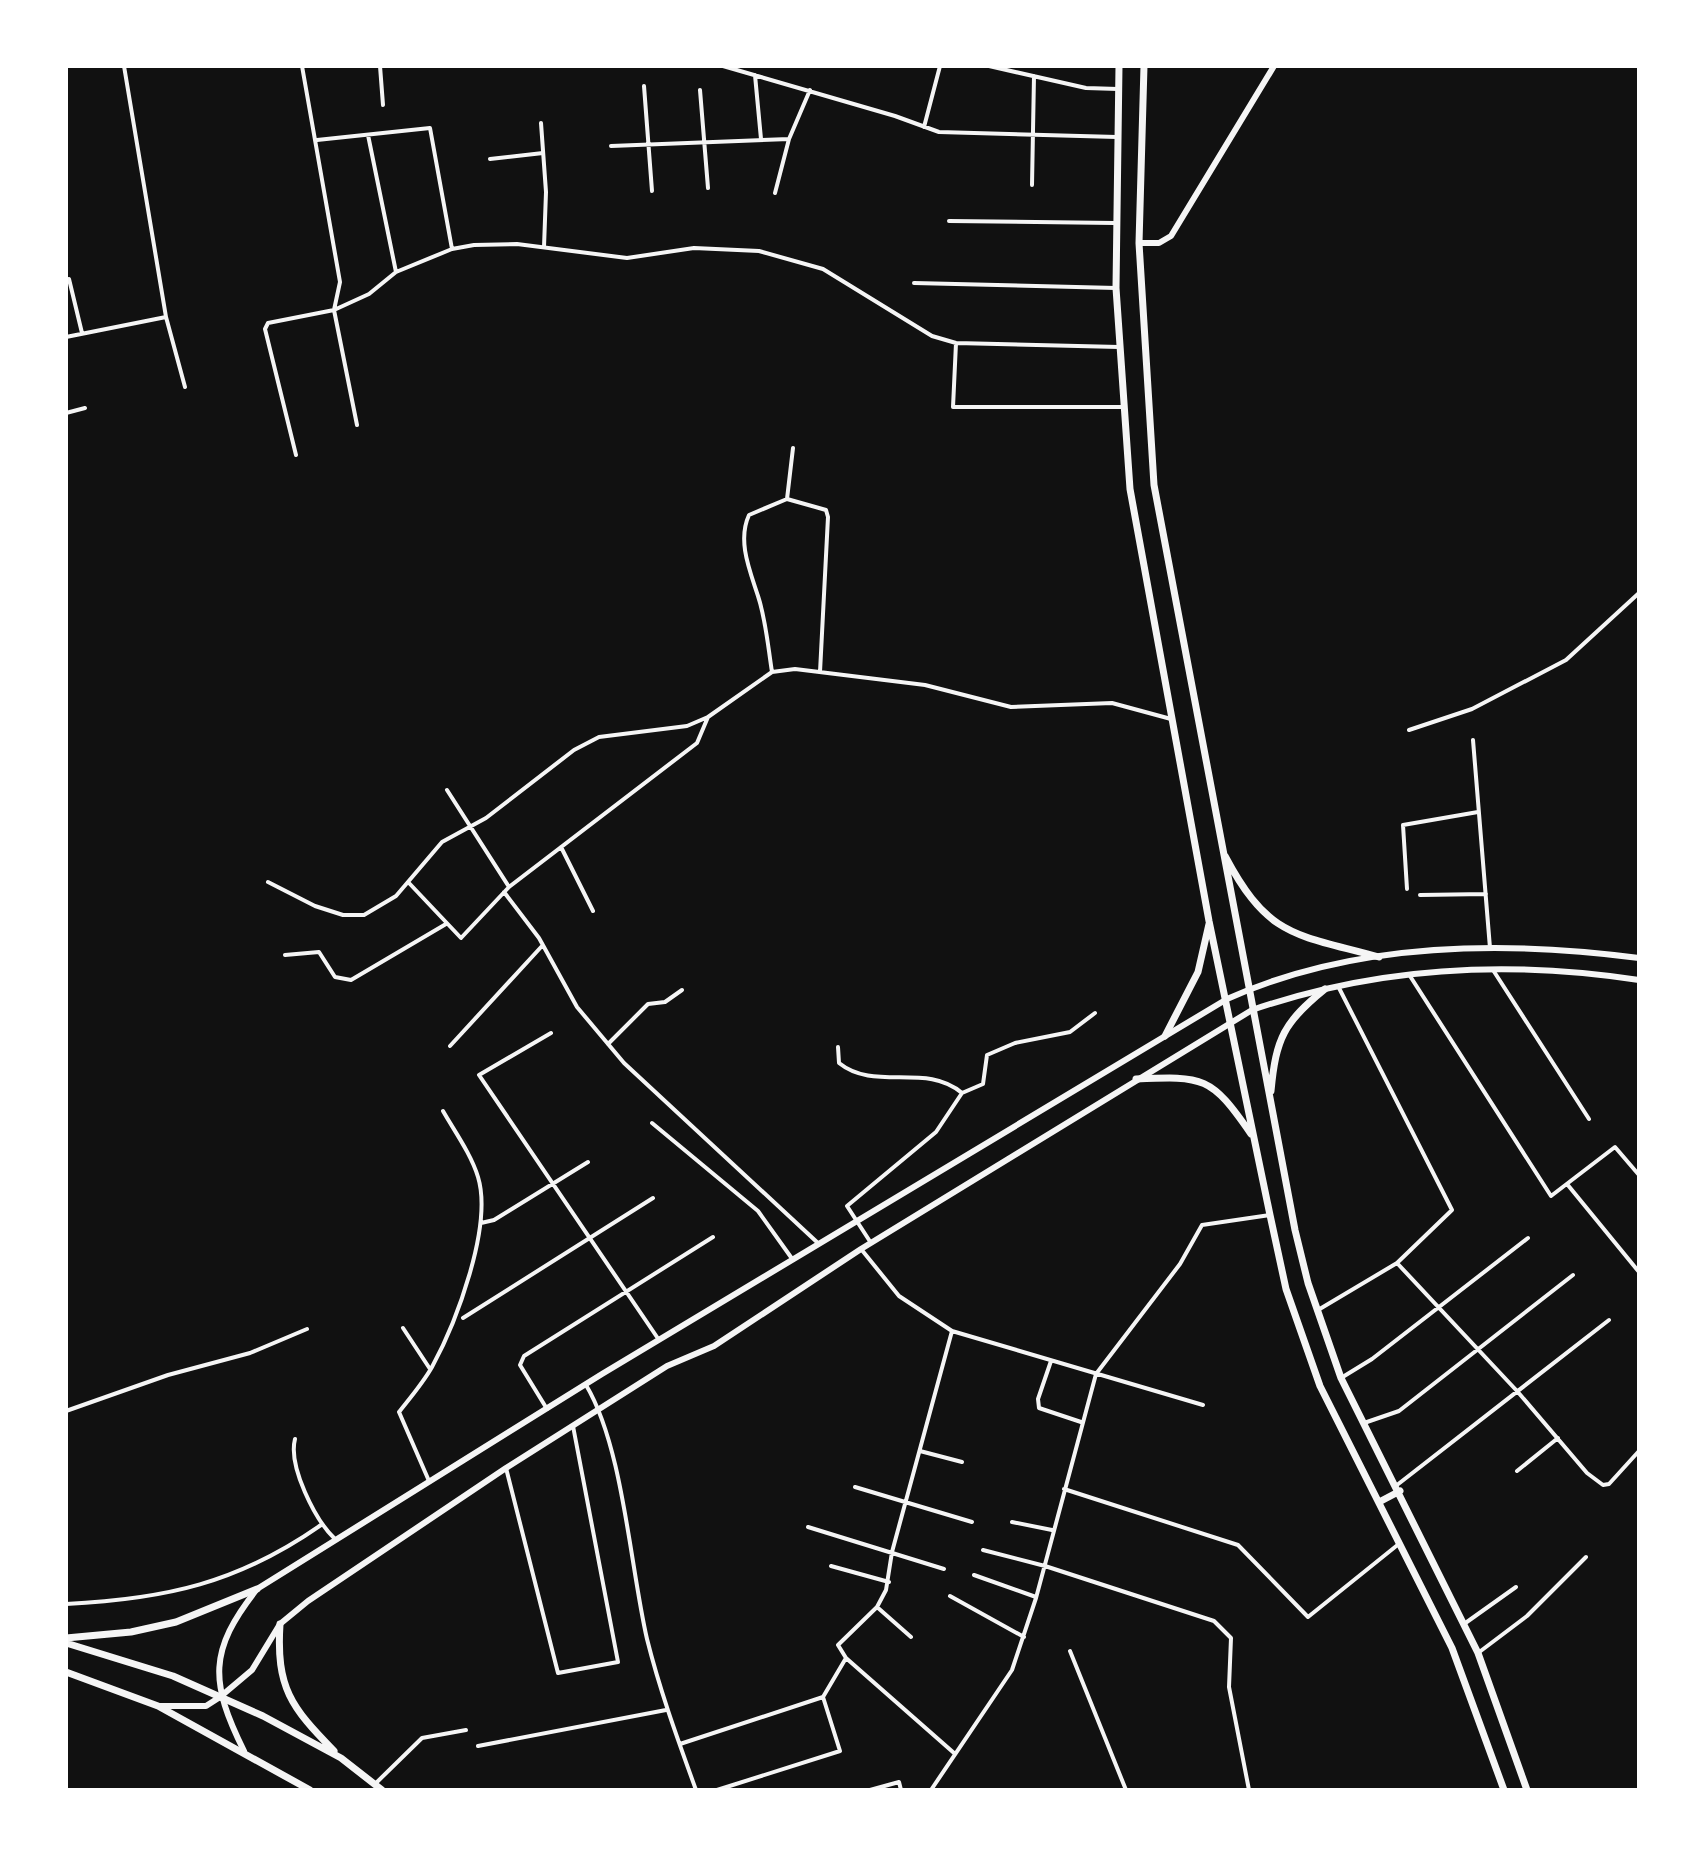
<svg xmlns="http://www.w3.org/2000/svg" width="1705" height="1856" viewBox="0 0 1705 1856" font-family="Overpass,sans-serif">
<rect width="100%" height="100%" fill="#111"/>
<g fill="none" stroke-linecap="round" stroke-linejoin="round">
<!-- minor -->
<path stroke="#f5f5f5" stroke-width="4" d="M302 66 340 282 334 310 357 425
M380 66 383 105
M723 66 895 116 939 132 1117 137
M989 66 1086 88 1118 89
M755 75 761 139
M644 86 652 191
M700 90 708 188
M541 123 546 192 544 247
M924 127 940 66
M368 135 396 272
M317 140 430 128 452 249
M611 146 789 139
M490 159 543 153
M1032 185 1034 76
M775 193 789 139 810 90
M949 221 1115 223
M69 279 82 333
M914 283 1116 288
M166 317 185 387
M66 337 166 317 124 66
M956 343 953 407H1123
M66 413 85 408
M296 455 265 329 268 323 334 310 369 294 396 272 452 249 474 245 517 244 627 258 694 248 759 251 823 269 932 336 956 343 1119 347
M787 499 793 448
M772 672C768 647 766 620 758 596 750 571 737 541 749 515L787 499 826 510 828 517 820 672
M1409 730 1472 709 1566 660 1639 593
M1473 740 1490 948
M447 790 509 887
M561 847 593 911
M268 882 315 906 343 915H364L396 896 442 842 486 818 574 750 599 737 687 726 708 717 772 672 795 669 925 685 1011 707 1112 703 1171 719
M409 883 461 938 509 887 697 743 708 717
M1407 889 1403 825 1478 812
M504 892 539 938 577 1007 624 1063 819 1244
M1420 895 1486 894
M285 955 319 952 335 977 351 980 446 924
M1493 970 1589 1119
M1410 976 1551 1196 1615 1147 1639 1175
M551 1033 479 1075 659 1340
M608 1044 648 1004 665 1002 682 990
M450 1046 542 946
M838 1047 839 1063C875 1092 926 1062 962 1093
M652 1123 758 1211 793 1260
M1567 1184 1639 1272
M481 1223 494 1220 588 1162
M871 1243 847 1206 936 1132 962 1093 983 1084 987 1055 1015 1043 1070 1032 1095 1013
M861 1249 899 1296 952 1331 1203 1405
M1397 1263 1517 1391 1587 1473 1603 1485 1609 1484 1639 1451
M1318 1310 1397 1263 1452 1210 1338 986
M463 1318 653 1198
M403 1328 430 1369
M1051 1361 1038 1399 1039 1408 1081 1422
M1341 1378 1372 1359 1528 1238
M586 1385C623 1447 630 1565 647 1639 660 1691 678 1740 696 1790
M547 1409 520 1365 524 1356 713 1237
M66 1411 168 1375 250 1353 307 1329
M1364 1423 1399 1411 1573 1275
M295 1439C288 1466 315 1520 335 1539
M920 1451 962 1462
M506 1468 558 1673 618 1662 573 1426
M1517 1471 1558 1438
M429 1481 399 1412C410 1398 423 1383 432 1367 456 1323 493 1226 478 1177 471 1154 455 1132 443 1111
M1397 1485 1609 1320
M855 1487 972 1522
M1064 1489 1238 1545 1308 1617 1400 1543
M1012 1522 1052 1530
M808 1527 944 1569
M983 1550 1045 1566 1214 1621 1231 1638 1229 1687 1249 1790
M831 1566 889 1582
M974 1575 1036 1597
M950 1596 1024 1637
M66 1604C166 1599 238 1583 321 1525
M877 1607 911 1637
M1464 1624 1516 1587
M1070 1651 1126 1790
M1478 1653 1527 1616 1586 1557
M846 1658 954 1753
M823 1697 846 1658 838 1645 877 1607 886 1590 892 1552 952 1331
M680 1744 823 1697 840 1751 717 1790
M478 1746 666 1710
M376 1783 422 1738 466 1730
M870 1790 899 1782 901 1790
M931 1790 1012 1670 1036 1598 1096 1374 1180 1264 1202 1225 1270 1215"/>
<!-- tertiary -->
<path stroke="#f5f5f5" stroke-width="6" d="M1139 243H1159L1171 236 1274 66"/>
<!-- secondary -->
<path stroke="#f5f5f5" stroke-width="6" d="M158 1706H206L220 1697 252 1670 280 1624 308 1601 506 1468 667 1366 714 1346 861 1249 1252 1010C1377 967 1509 960 1639 980
M244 1751C210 1682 208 1651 257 1589L602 1374 1227 999C1354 942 1502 940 1639 958"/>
<!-- primary -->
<path stroke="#f5f5f5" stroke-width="7" d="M1119 66 1116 288 1130 489 1209 921 1270 1215 1286 1289 1320 1386 1452 1648 1504 1790
M1144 66 1139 243 1154 485 1295 1230 1308 1283 1341 1378 1478 1653 1527 1790
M1225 856C1269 939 1296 934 1379 957
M1165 1036 1198 972 1209 924
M1136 1079C1204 1076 1211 1076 1251 1134
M1271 1091C1276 1038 1284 1022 1325 989
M1381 1501 1400 1491
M280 1624C276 1688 291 1707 334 1751
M66 1638 131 1632 176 1622 257 1589
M66 1643 173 1676 263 1716 341 1758 382 1790
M66 1672 158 1706 310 1790"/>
</g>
<!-- border -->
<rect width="1705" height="1856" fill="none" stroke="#ffffff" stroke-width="136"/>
</svg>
